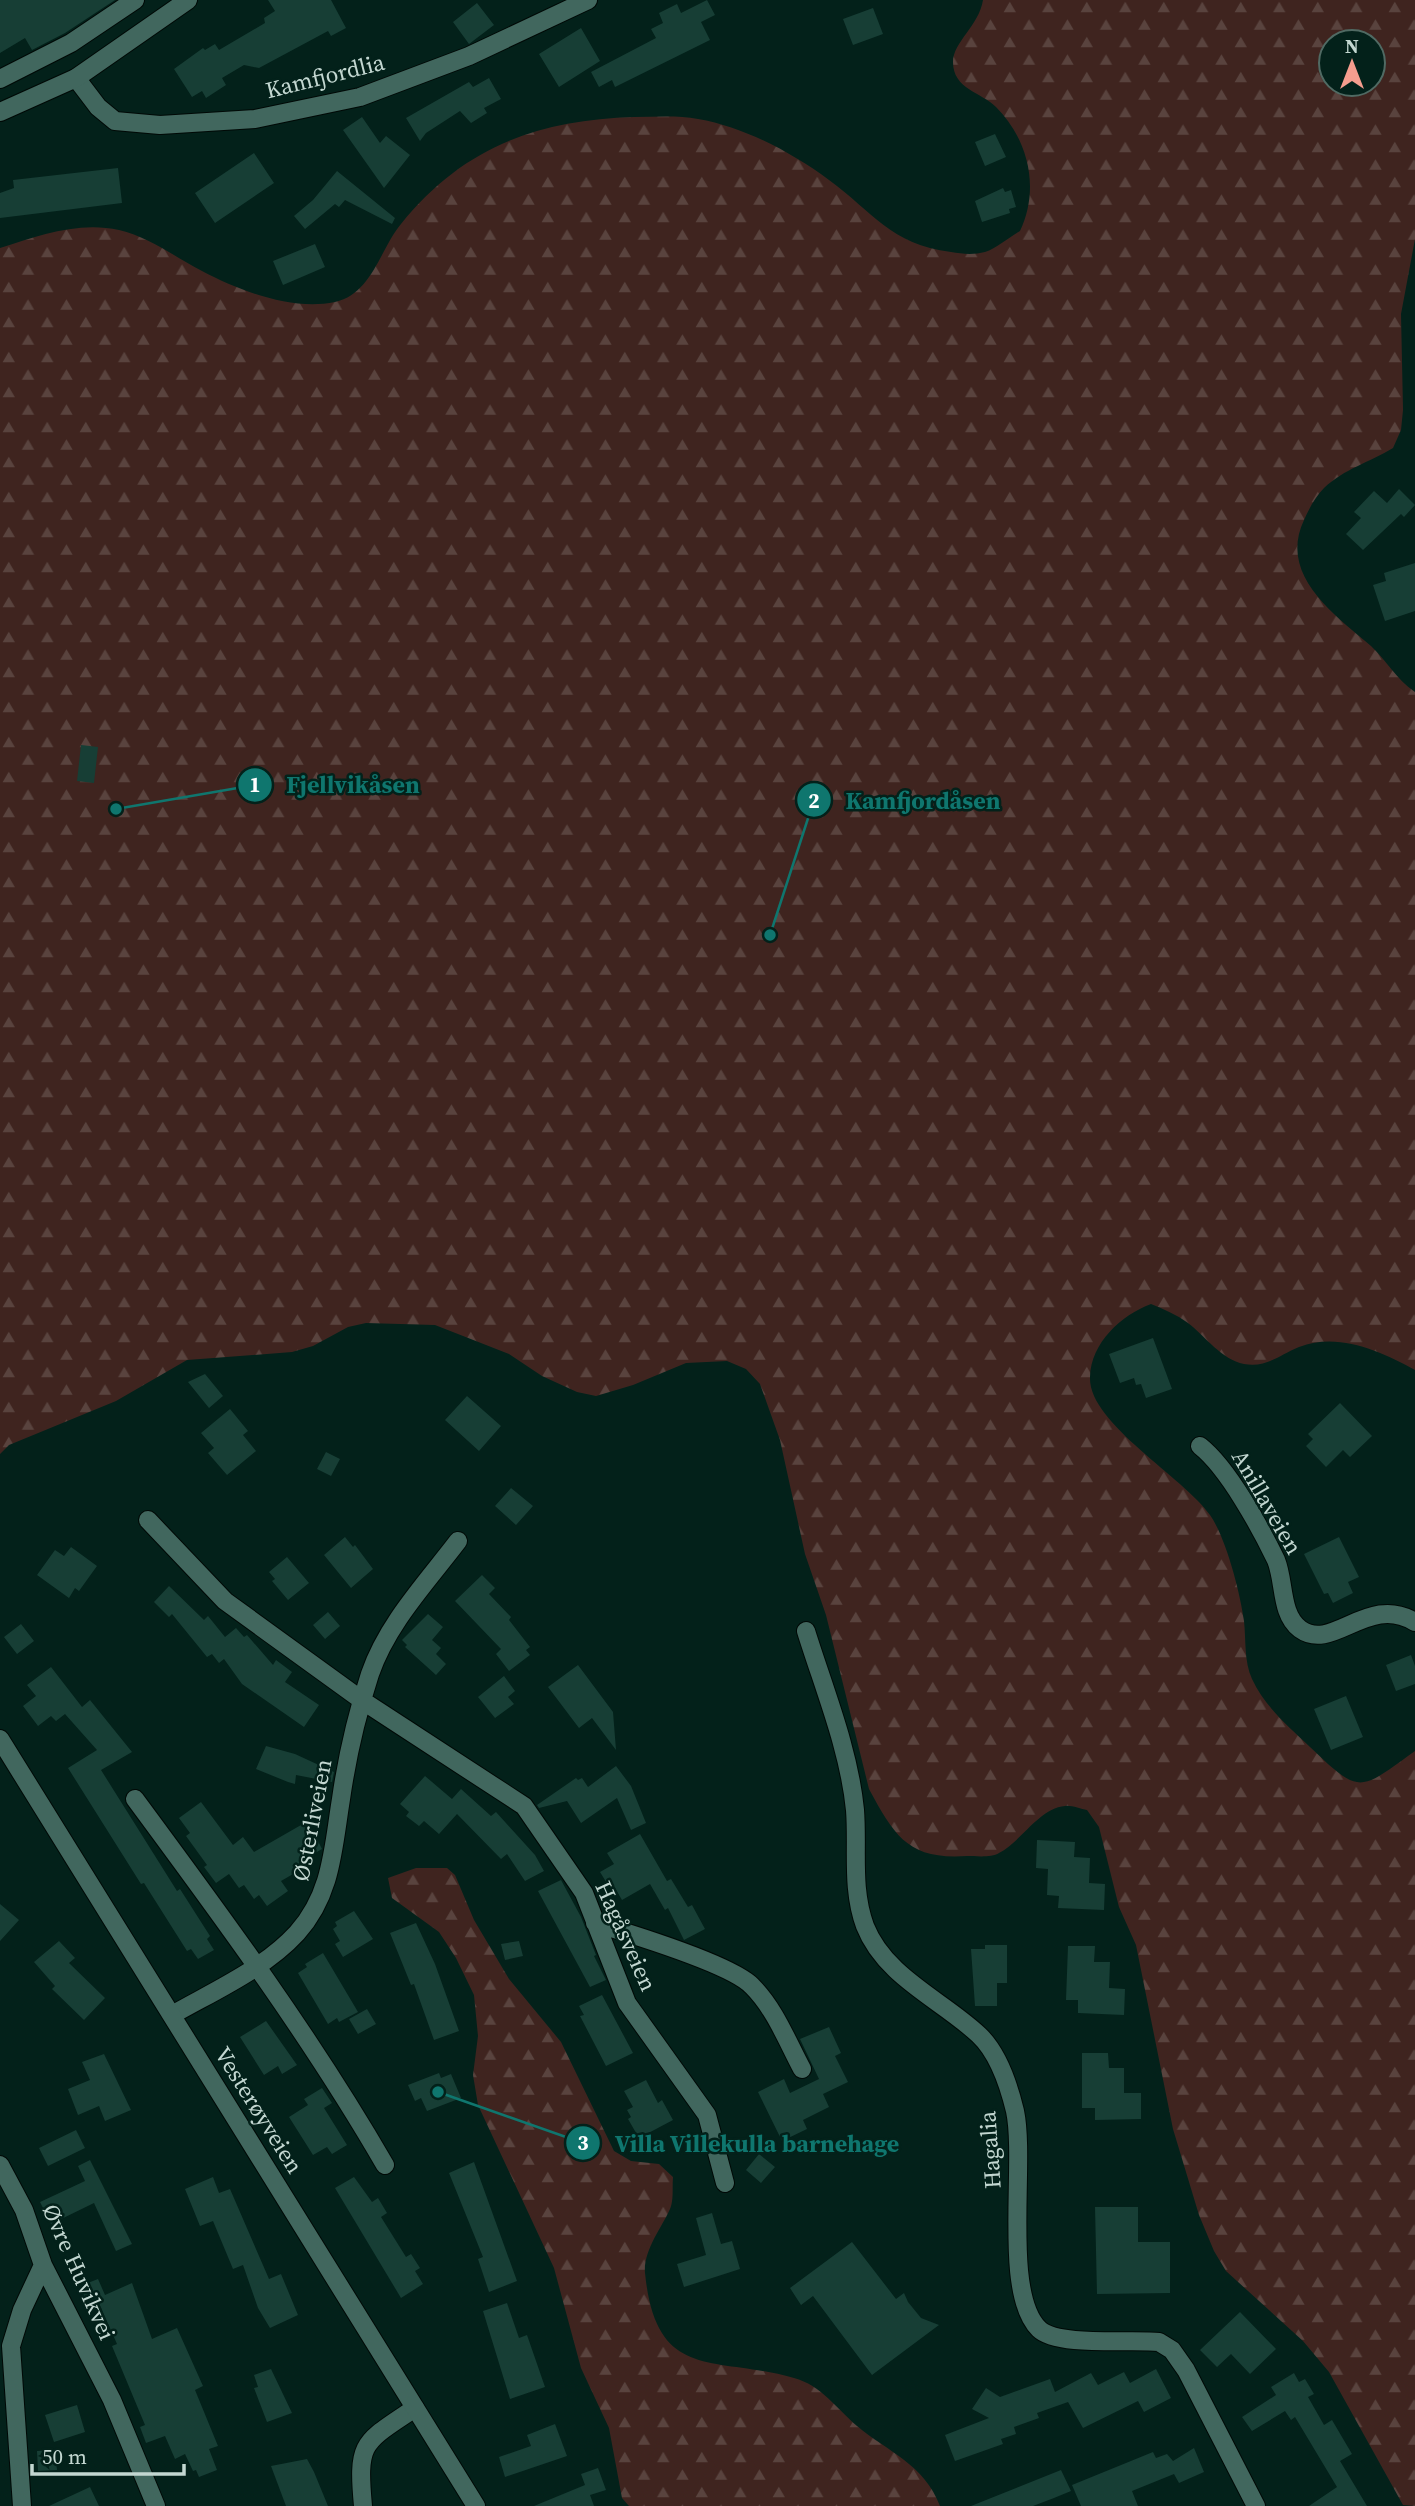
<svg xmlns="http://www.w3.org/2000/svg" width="1415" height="2506" viewBox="0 0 1415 2506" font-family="'Source Serif 4',serif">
<defs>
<pattern id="forest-firs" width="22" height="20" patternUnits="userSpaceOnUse" patternTransform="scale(1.75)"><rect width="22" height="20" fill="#3f241f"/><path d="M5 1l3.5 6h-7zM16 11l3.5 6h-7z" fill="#59433e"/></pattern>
</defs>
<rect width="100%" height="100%" fill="#03211a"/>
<!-- forest -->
<path fill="url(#forest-firs)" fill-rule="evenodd" d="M983 0H1415V239L1401 314 1403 410 1401 430 1393 448C1370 462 1344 469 1324 488 1315 497 1309 509 1304 520 1278 575 1334 614 1371 646 1388 662 1395 678 1415 692V1370C1380 1351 1339 1332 1299 1347 1279 1355 1267 1368 1244 1364 1222 1360 1205 1336 1188 1323 1177 1315 1164 1309 1151 1304 1121 1315 1091 1343 1090 1377 1088 1423 1184 1477 1210 1515 1226 1538 1240 1592 1244 1621 1246 1639 1244 1662 1252 1679 1265 1707 1288 1726 1310 1747 1361 1796 1359 1791 1415 1751V2506L1403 2505 1329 2372 1303 2341 1226 2271 1214 2251 1199 2215 1173 2129 1136 1945 1119 1907 1099 1827 1087 1810C1081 1809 1071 1805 1065 1806 1039 1808 1021 1842 999 1853 991 1858 976 1856 967 1856 909 1860 895 1837 869 1789L826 1615 805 1554 780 1440 760 1384 746 1369 727 1361 686 1363 633 1385 596 1396 577 1392 542 1376 509 1354 435 1325 366 1323 348 1327 313 1346 292 1352 187 1360 116 1401 9 1445 0 1454V248C38 236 78 221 119 230 149 237 175 257 202 271 240 291 292 311 335 302 372 294 380 249 401 224 463 147 538 120 634 117 656 117 677 115 698 119 744 127 791 152 829 180 873 212 890 244 951 252 962 254 974 255 985 252 997 248 1009 237 1020 231 1040 189 1029 140 996 107 981 92 953 89 953 62 953 42 979 26 983 0ZM1331 42H1373V84H1331Z
M416 1868H447L455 1875 474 1920 509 1979 561 2042 614 2151 631 2161 659 2164 673 2177C672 2187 674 2200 670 2209 662 2227 643 2251 645 2273 656 2383 714 2355 794 2378 821 2385 837 2409 857 2426 888 2452 924 2464 940 2506H629L622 2498 609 2428 581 2368 554 2268 478 2105 473 2075 478 2036 474 1995 456 1958 439 1932 392 1898 388 1878Z"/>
<!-- building -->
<path fill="#173e35" d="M0 0H115L65 33 32 50 25 38 0 53Z
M268 0H331L346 28 331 36 328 31 259 68 244 65 222 78 226 85 206 98 202 91 192 97 174 69 203 48 205 50 215 44 219 50 265 23 264 18 275 11Z
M707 0 715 15 701 22 710 40 615 87 612 80 599 87 591 72 656 38 651 29 663 23 659 13 677 4 681 13Z
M477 3 494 25 469 44 453 22Z
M873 8 883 34 853 45 843 19Z
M581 28 600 61 559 87 539 54Z
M489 78 501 99 484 108 487 113 471 123 460 111 426 133 420 141 406 118 469 82 473 87Z
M362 117 380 143 386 136 410 155 384 188 343 130Z
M995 134 1006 157 985 166 975 142Z
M254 153 274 183 215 223 195 193Z
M118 168 122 203 0 218V193L14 188 13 180Z
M337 171 395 218 392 224 345 200 339 207 335 204 305 229 294 216 313 200Z
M1003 188 1005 192 1011 190 1016 207 1009 209 1010 213 982 222 975 201Z
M315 244 325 267 283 285 273 261Z
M1399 489 1415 505 1404 517 1401 514 1363 550 1346 534 1361 518 1354 512 1374 491 1387 503Z
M1415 563V611L1385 621 1373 585 1386 581 1384 573Z
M81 745 98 747 94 783 77 781Z
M1153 1338 1172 1389 1146 1398 1141 1384 1136 1385 1134 1378 1120 1383 1109 1354Z
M205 1374 223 1396 209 1408 188 1382Z
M467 1396 501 1426 479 1451 445 1420Z
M1340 1403 1372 1436 1350 1457 1343 1450 1326 1467 1306 1446 1313 1439 1308 1434Z
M230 1409 248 1431 243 1435 256 1451 227 1475 208 1453 214 1448 201 1433Z
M326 1452 340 1459 331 1476 317 1469Z
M511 1488 533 1506 516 1525 495 1506Z
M345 1537 353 1547 355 1545 373 1569 351 1588 324 1555Z
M1339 1537 1359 1577 1348 1582 1353 1593 1333 1603 1328 1593 1324 1594 1304 1554Z
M71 1547 97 1566 79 1591 75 1588 69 1598 37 1575 55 1550 64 1556Z
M287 1557 309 1583 288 1600 272 1581 275 1579 269 1572Z
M482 1575 495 1588 489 1594 511 1617 509 1620 530 1647 526 1650 530 1655 509 1671 496 1654 501 1649 455 1601Z
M169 1586 204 1620 208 1616 225 1637 236 1628 244 1637 247 1635 273 1665 276 1660 292 1672 285 1682 319 1705 304 1727 242 1684 224 1659 219 1663 212 1654 207 1657 172 1614 169 1617 154 1602Z
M328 1612 340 1626 325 1639 313 1625Z
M428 1614 443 1627 432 1640 441 1648 436 1654 446 1664 436 1675 405 1647 407 1645 402 1640Z
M21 1624 34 1641 17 1654 4 1637Z
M1411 1655 1415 1666V1684L1396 1691 1386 1665Z
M578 1665 613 1712 616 1750 592 1718 579 1728 548 1687Z
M51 1667 82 1707 90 1700 132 1752 101 1770 177 1891 180 1889 210 1936 207 1939 214 1950 198 1959 191 1949 187 1951 144 1883 141 1884 68 1768 97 1750 65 1714 56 1721 51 1716 38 1726 23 1706 36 1696 27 1685Z
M504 1676 515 1691 508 1697 514 1704 495 1718 478 1697Z
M1346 1696 1363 1737 1331 1750 1314 1709Z
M266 1746 295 1754 334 1772 332 1782 296 1775 295 1784 288 1782 256 1769Z
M616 1766 631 1786 646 1823 631 1830 617 1798 581 1823 567 1801 539 1808 537 1805 576 1778 578 1780 582 1778 588 1787Z
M425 1776 452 1799 461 1789 491 1816 496 1812 535 1855 544 1871 525 1881 507 1854 501 1859 457 1814 439 1834 424 1821 419 1826 406 1816 409 1812 400 1804Z
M201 1802 233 1845 243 1837 254 1852 308 1821 322 1849 303 1860 307 1866 281 1881 288 1891 267 1906 259 1895 254 1899 244 1885 239 1888 229 1874 216 1883 204 1867 207 1865 186 1836 190 1833 179 1818Z
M640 1834 667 1881 671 1879 688 1907 692 1905 705 1929 684 1940 668 1908 665 1910 650 1884 622 1900 612 1883 608 1885 600 1872 614 1864 607 1853Z
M1037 1840 1075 1842 1074 1857 1090 1858 1089 1883 1105 1884 1104 1910 1058 1908 1059 1896 1047 1895 1048 1869 1036 1868Z
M561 1880 581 1917 596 1955 594 1956 606 1980 590 1987 538 1891Z
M0 1904 19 1920 0 1941Z
M354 1911 373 1939 343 1957 335 1944 340 1941 333 1929 337 1926 335 1922Z
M416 1923 435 1964 459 2031 434 2040 414 1984 411 1985 390 1933Z
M59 1941 75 1958 69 1963 105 1998 84 2020 52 1989 55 1986 34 1962Z
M519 1941 523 1956 505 1960 501 1944Z
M985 1945H1007V1983H997V2006H975L971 1949H985Z
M1068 1946H1095L1094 1962H1110L1109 1988 1125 1989 1124 2015 1078 2013V2000H1066Z
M323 1953 358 2012 339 2022 337 2018 328 2024 298 1973 307 1967 305 1964Z
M602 1995 633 2053 606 2066 580 2016 584 2015 579 2006Z
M367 2009 376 2024 358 2034 349 2019Z
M266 2021 297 2065 282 2074 278 2066 264 2075 240 2037Z
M829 2027 841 2053 835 2056 848 2082 823 2094 829 2107 803 2120 807 2129 782 2141 758 2092 784 2079 790 2093 819 2079 800 2039Z
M1082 2053H1108L1109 2068H1124V2093H1141V2119L1095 2120V2108H1082Z
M104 2054 131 2110 105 2121 99 2106 78 2115 68 2089 90 2080 82 2062Z
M439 2073 441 2078 451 2074 461 2098 427 2111 421 2098 415 2101 408 2085Z
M646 2080 658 2103 662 2100 673 2120 639 2138 628 2119 631 2117 627 2110 633 2107 624 2091Z
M322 2088 332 2103 324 2108 347 2145 332 2154 327 2147 313 2155 289 2117 308 2105 304 2099Z
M76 2130 85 2148 48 2166 39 2148Z
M759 2154 775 2167 761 2183 746 2170Z
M90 2160 132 2244 116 2251 94 2203 51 2224 40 2202 85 2181 78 2166Z
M474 2162 517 2281 489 2292 478 2259 483 2257 449 2173Z
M213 2177 219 2193 230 2189 269 2279 281 2274 298 2315 270 2328 258 2308 243 2265 233 2269 213 2221 200 2226 185 2189Z
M354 2177 372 2202 378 2198 387 2213 381 2217 406 2257 411 2254 420 2268 415 2271 423 2284 401 2298 335 2188Z
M1095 2207H1138V2242H1170V2293L1097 2294Z
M712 2213 721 2244 732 2241 740 2269 684 2287 677 2264 706 2255 696 2218Z
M852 2242 896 2299 904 2293 908 2302 921 2318 939 2325 872 2375 813 2296 801 2305 790 2288Z
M98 2279 105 2295 132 2283 152 2339 177 2328 203 2386 195 2390 218 2446 209 2449 217 2470 199 2477 196 2470 193 2471 185 2454 175 2459 165 2436 146 2443 140 2427 145 2425 112 2346 117 2344 98 2301 88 2305 80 2286Z
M507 2303 519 2338 527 2335 545 2387 510 2399 483 2311Z
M1240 2312 1276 2349 1250 2374 1231 2354 1217 2367 1200 2350Z
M271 2369 292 2413 267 2422 254 2388 258 2387 254 2375Z
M1156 2369 1171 2398 1144 2412 1138 2401 1083 2428 1068 2402 1037 2413 1039 2418 1014 2427 1016 2434 1001 2439 1003 2444 955 2461 945 2435 989 2418 972 2409 986 2388 1000 2397 1050 2379 1055 2392 1091 2373 1098 2385 1124 2372 1130 2383Z
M1294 2373 1299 2382 1305 2379 1314 2394 1308 2397 1324 2425 1332 2420 1352 2454 1340 2461 1367 2506H1309L1337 2487 1295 2417 1291 2420 1285 2411 1252 2431 1242 2417 1276 2395 1271 2387Z
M77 2405 85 2432 54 2442 45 2415Z
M555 2424 567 2456 505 2477 499 2457 531 2446 527 2435Z
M1194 2448 1204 2472 1179 2483 1174 2474 1132 2491 1138 2506H1081L1072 2485 1153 2452 1156 2458 1167 2454 1173 2461Z
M55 2450 57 2470 38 2471 37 2451Z
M307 2459 314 2472 328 2506H286L271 2466Z
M598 2468 606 2490 590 2495 594 2506H534L585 2485 581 2474Z
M1061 2470 1071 2491 1054 2498 1033 2506H971Z
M90 2487 99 2506H49Z"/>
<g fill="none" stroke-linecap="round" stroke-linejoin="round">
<!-- minor casing -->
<g stroke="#000906" stroke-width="20">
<path id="minor" d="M76 78 98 107 115 121 160 125 255 119 360 97 469 56 588 0
M0 79 71 43 135 0
M1200 1446C1228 1468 1260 1527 1276 1560 1285 1582 1280 1614 1300 1629 1333 1653 1368 1593 1415 1622
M148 1520 225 1601 363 1701 524 1806 584 1893 627 2003 707 2115 725 2183
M806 1631C824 1689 849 1749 855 1810 858 1849 851 1888 865 1926 885 1977 942 2000 979 2035 998 2053 1009 2086 1015 2111 1026 2163 1002 2293 1039 2329 1057 2347 1132 2339 1159 2342L1172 2350 1186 2370 1256 2506
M135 1799C223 1918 311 2037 385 2165
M595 1923C628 1933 731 1964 752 1986 775 2009 787 2041 802 2069
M172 2015C214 1991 264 1969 297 1933 332 1894 333 1848 341 1799 347 1757 357 1714 370 1674 387 1624 426 1583 458 1541
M0 2165 24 2210 43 2265 112 2400 156 2506
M22 2506 11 2346 22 2310 43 2265
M363 2506C357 2441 363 2443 415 2408"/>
</g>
<!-- secondary casing -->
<g stroke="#000906" stroke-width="20">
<path id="secondary" d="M0 112 76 78 188 0
M0 1739 476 2506"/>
</g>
<!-- minor -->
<use href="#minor" stroke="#41675e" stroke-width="18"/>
<!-- secondary -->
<use href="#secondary" stroke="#41675e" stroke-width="18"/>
</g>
<g text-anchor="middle" stroke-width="5" stroke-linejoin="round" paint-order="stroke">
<!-- street labels -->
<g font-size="23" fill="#c3d7d1" stroke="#03211a">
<text transform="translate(325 76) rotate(-14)" y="8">Kamfjordlia</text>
<text transform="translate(1267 1502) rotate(60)" y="8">Anillaveien</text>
<text transform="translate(312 1820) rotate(-79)" y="8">Østerliveien</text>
<text transform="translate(626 1936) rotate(66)" y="8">Hagåsveien</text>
<text transform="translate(259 2110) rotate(58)" y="8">Vesterøyveien</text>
<text transform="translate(990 2150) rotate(-94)" y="8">Hagalia</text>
<text transform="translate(79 2272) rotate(66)" y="8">Øvre Huvikvei</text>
</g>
</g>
<!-- callouts -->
<path fill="none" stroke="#0f766e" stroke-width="2.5" d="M116 809L255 785M770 935L814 800M438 2092L583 2143"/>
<g fill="#0f766e" stroke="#03211a" stroke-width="2.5">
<circle cx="116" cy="809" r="7"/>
<circle cx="770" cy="935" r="7"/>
<circle cx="438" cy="2092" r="7"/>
<circle cx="255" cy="785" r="18"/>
<circle cx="814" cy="800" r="18"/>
<circle cx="583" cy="2143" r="18"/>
</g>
<g font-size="21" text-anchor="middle" font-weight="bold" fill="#fff">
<text x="255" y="792">1</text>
<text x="814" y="808">2</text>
<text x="583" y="2150">3</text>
</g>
<g font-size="24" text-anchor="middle" font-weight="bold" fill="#0f766e" stroke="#03211a" stroke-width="5" stroke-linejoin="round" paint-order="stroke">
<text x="353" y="793">Fjellvikåsen</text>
<text x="923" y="809">Kamfjordåsen</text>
<text x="757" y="2152">Villa Villekulla barnehage</text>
</g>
<!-- north arrow -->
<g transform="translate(1352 63)"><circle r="33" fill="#03211a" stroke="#506a63" stroke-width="2"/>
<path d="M0-5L12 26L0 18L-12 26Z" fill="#f59d8e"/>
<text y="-10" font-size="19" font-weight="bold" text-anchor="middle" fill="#c3d7d1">N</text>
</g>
<!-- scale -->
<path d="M32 2464v10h152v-10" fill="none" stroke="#c3d7d1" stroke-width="3.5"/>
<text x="42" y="2464" font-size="21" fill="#c3d7d1" stroke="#03211a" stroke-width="5" paint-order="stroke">50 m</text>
</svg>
